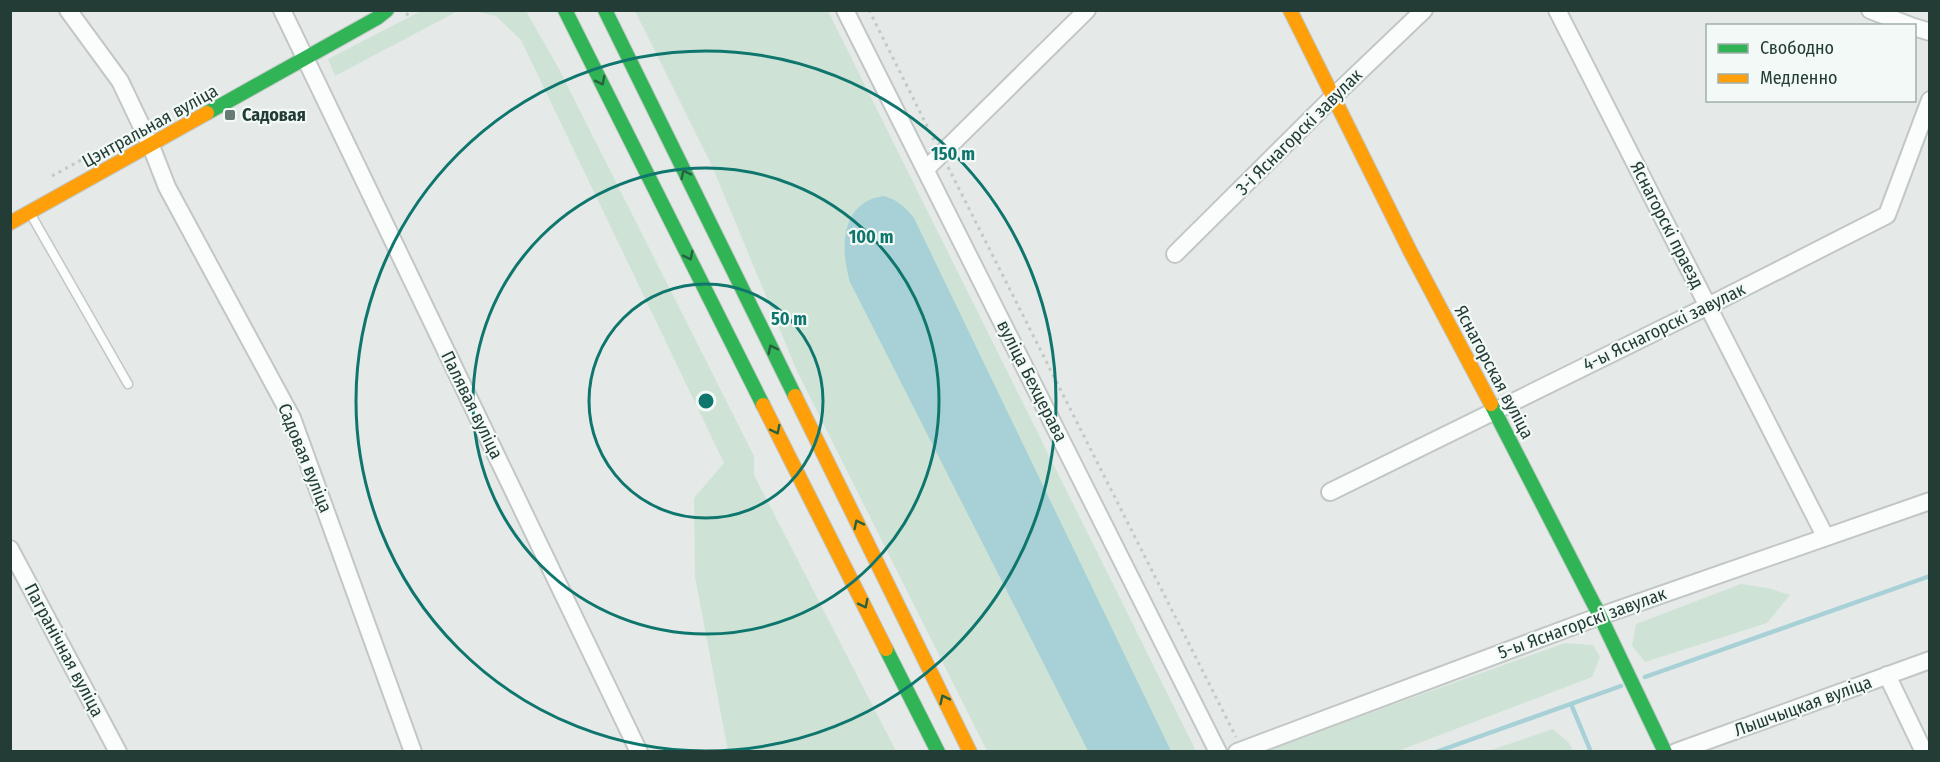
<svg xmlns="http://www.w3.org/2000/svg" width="1940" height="762" viewBox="0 0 1940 762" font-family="'Fira Sans Condensed',sans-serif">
<rect width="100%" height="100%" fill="#e5eae8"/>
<!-- green -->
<path fill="#cee3d5" d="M423 10 458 11 335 76 328 59Z
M473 11H526L559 69 754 456V475L896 751H728L695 577 694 498 724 463 521 40 496 16Z
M635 11H828L1196 751H987L797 371 712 166Z
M1741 584 1768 588 1790 595 1767 623 1645 662 1632 646 1636 624Z
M1565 643 1593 645 1600 657 1592 677 1398 751H1269V749Z
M1553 729 1569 743 1573 751H1488Z"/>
<!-- water -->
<path fill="#a7d1d6" d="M884 196C898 200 905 207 914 218L1171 751H1088L850 282C840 248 840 202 884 196Z"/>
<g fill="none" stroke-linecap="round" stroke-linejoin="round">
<!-- stream -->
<path stroke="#a7d1d6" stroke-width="4.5" d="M1645 677 1930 576
M1571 704 1591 752
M1436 752 1621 686"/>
<!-- lane casing -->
<g stroke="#c2c7c5" stroke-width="11">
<path id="lane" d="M30 213 128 384"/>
</g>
<!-- street casing -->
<g stroke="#c2c7c5" stroke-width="20">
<path id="street" d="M68 10 120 81 151 146 167 187 292 418 413 752
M282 10 639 752
M845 10 1218 752
M1557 10 1825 536
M1870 10 1911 26
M1914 27 1930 32
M926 169 1087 10
M1175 254 1334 96 1424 10
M1330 492 1708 306 1887 215 1930 100
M10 549 118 752
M1887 675 1924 752
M1237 752 1600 616 1930 501
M1676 752 1930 660"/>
</g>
<!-- fast casing -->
<g stroke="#c0c8c5" stroke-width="16">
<path id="fast" d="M565 10 763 405
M605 10 795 396
M207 113 377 18 387 10
M1491 404 1600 616 1665 752
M886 649 938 752"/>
</g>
<!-- slow casing -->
<g stroke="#c0c8c5" stroke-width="16">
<path id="slow" d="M1290 10 1410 251 1491 404
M10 223 207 113
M795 396 970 752
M763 405 886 649"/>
</g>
<!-- path -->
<path stroke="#c2cac6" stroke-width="3" stroke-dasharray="3 4.5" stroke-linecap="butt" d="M869 10 934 140
M406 15 414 10
M948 167 1236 737
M52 176 83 159"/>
<!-- lane -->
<use href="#lane" stroke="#fbfcfc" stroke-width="8"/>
<!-- street -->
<use href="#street" stroke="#fbfcfc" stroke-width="16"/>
<!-- fast -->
<use href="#fast" stroke="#30b455" stroke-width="14"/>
<!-- slow -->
<use href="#slow" stroke="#ff9f0a" stroke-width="14"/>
</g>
<!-- one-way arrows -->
<defs><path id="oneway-chevron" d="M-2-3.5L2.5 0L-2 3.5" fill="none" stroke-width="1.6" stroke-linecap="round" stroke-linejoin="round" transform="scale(1.5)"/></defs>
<g stroke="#27613f">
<use href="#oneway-chevron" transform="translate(601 81) rotate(63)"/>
<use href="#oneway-chevron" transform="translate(685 174) rotate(-116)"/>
<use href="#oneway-chevron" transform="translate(689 256) rotate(63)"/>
<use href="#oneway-chevron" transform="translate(772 349) rotate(-116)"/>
<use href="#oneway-chevron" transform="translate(776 430) rotate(63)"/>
<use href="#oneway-chevron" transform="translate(858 524) rotate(-116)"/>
<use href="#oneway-chevron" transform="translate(864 604) rotate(63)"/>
<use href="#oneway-chevron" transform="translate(944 699) rotate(-116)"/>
</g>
<!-- distance rings -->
<g fill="none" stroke="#0f766e" stroke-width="3">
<circle cx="706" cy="401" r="117"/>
<circle cx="706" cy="401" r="233"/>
<circle cx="706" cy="401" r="350"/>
</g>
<!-- markers -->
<rect fill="#677a74" stroke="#f3f9f6" stroke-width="2" x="224" y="109" width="12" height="12" rx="3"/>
<g text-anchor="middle" stroke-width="4.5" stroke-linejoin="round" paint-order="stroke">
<!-- poi labels -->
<g font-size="18" font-weight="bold" fill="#233d36" stroke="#f3f9f6" text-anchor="start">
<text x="242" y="121">Садовая</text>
</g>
<!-- street labels -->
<g font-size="18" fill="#233d36" stroke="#f3f9f6">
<text transform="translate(150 126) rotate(-29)" y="6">Цэнтральная вуліца</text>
<text transform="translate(1299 132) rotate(-45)" y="6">3-і Яснагорскі завулак</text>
<text transform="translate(1667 225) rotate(63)" y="6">Яснагорскі праезд</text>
<text transform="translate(1664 327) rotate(-26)" y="6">4-ы Яснагорскі завулак</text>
<text transform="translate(1494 372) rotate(62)" y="6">Яснагорская вуліца</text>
<text transform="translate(1032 381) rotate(63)" y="6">вуліца Бехцерава</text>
<text transform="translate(472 405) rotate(64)" y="6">Палявая вуліца</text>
<text transform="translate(305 458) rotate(68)" y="6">Садовая вуліца</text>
<text transform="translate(1582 623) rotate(-20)" y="6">5-ы Яснагорскі завулак</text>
<text transform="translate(64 650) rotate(62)" y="6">Пагранічная вуліца</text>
<text transform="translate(1803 706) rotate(-20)" y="6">Лышчыцкая вуліца</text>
</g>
</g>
<circle cx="706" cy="401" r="9" fill="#0f766e" stroke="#f3f9f6" stroke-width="3"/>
<g font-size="18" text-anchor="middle" font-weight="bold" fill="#0f766e" stroke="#f3f9f6" stroke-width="4.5" stroke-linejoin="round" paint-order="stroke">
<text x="953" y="160">150 m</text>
<text x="871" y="243">100 m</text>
<text x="789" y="325">50 m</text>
</g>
<!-- border -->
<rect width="1940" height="762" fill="none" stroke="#233d36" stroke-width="24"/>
<!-- legend -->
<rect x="1706" y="24" width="210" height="78" fill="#f3f9f6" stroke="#a0aea9" stroke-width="1.5"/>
<rect x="1718" y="44" width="30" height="9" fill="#30b455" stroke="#a0aea9" stroke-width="1.5"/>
<text x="1760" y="54" font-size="18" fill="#233d36">Свободно</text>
<rect x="1718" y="74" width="30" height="9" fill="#ff9f0a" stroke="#a0aea9" stroke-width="1.5"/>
<text x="1760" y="84" font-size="18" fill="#233d36">Медленно</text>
</svg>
